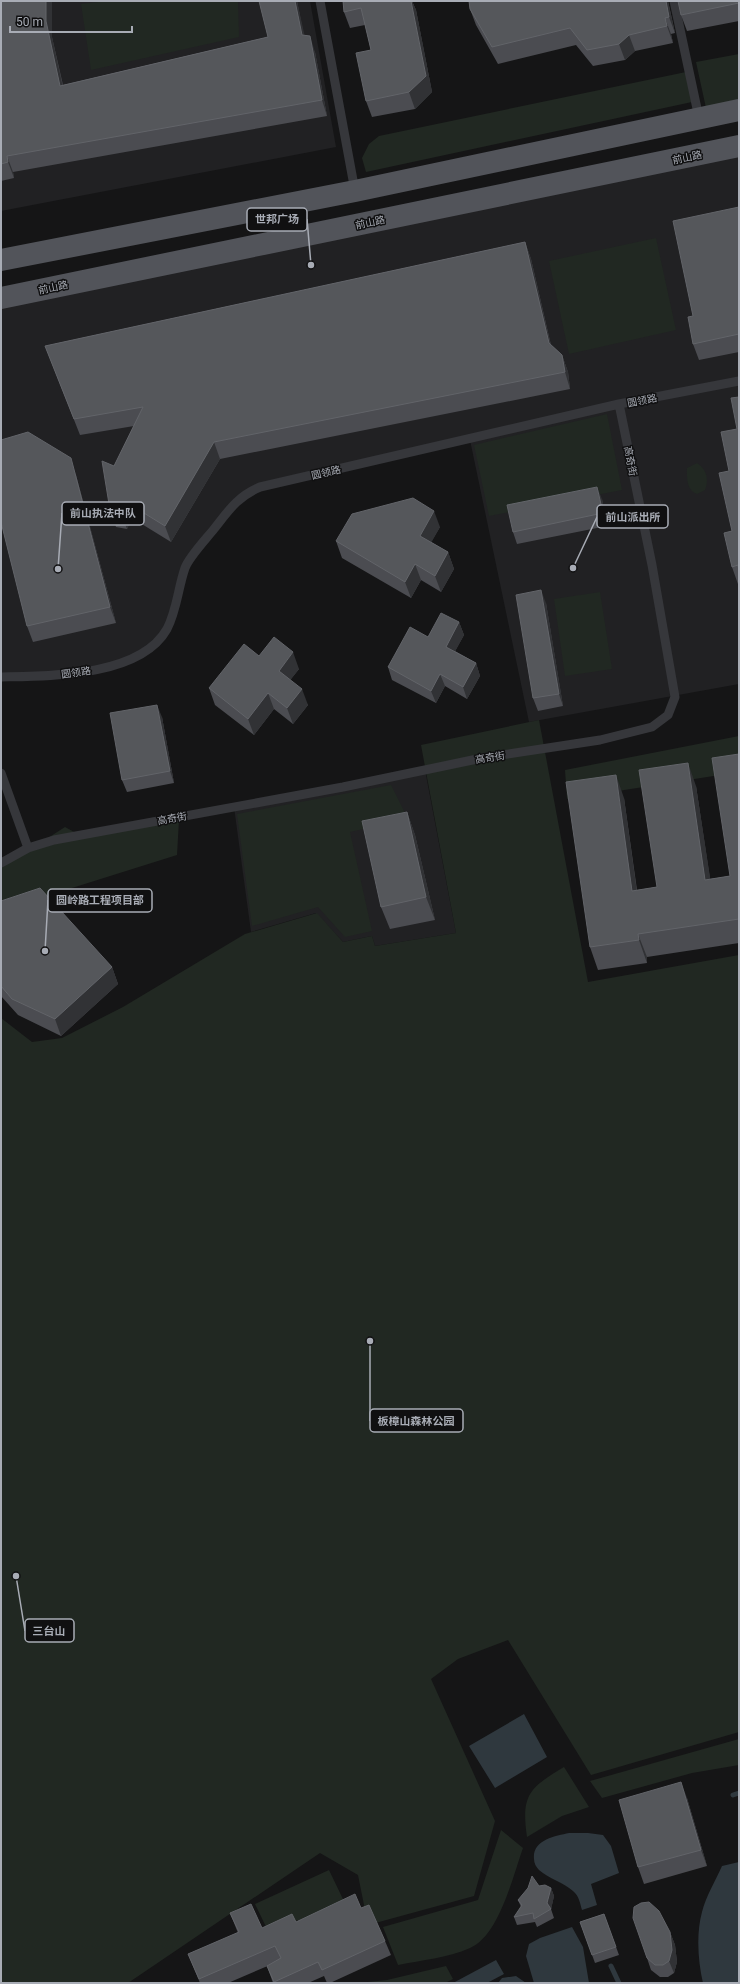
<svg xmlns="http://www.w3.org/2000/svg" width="740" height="1984" viewBox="0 0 740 1984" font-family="Roboto,'Noto Sans SC',sans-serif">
<rect width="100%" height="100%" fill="#151516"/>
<!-- built -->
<path fill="#212123" d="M1 1H310L336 147 1 211Z
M739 147V684L529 722 470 440 245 494 186 567 178 597 158 641 113 665 1 677V298Z
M425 770 456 933 375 946 372 936 343 942 316 913 251 932 234 807Z"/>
<!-- green -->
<path fill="#212822" d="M106 1 238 2 239 37 91 70 81 4Z
M739 54V101L706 108 696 62Z
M686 72 692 102 366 172 362 158 369 144 379 136Z
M656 238 676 330 569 354 549 261Z
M607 414 622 490 489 516 474 445Z
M697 463C707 469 709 480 705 490L697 494C686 490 687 478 687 468Z
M600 592 612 669 565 676 554 599Z
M539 720 588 982 739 955V1732L591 1775 508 1640 458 1659 431 1679 495 1821 474 1896 368 1925 358 1875 320 1853 128 1983H1V1018L32 1042 62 1038 123 1007 245 934 317 913 343 942 372 936 375 946 456 933 421 745Z
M739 736V772L567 799 565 770Z
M391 785 408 819 350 832 372 931 345 937 318 907 252 926 237 814Z
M179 820 177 855 56 893 1 914V868L65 827 85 838Z
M739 1739V1765L692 1773 602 1798 590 1781Z
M564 1767 589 1807 562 1816 527 1837C521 1795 529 1788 564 1767Z
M501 1830 523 1848C513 1876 499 1936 470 1948 447 1958 422 1960 398 1965L383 1927 478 1900Z
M329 1870 353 1920 308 1940 298 1920 269 1933 255 1904Z
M446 1966 453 1979 445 1983H358L387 1980Z"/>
<!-- water -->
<path fill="#2f383e" d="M524 1714 547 1757 495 1788 469 1746Z
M569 1833H588L603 1835 611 1846 619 1873 591 1884 597 1905 582 1910C580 1903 579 1896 573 1891 563 1882 549 1879 539 1870 536 1867 534 1863 534 1859 532 1840 555 1836 569 1833Z
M739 1862V1983H703C698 1961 696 1934 702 1912 706 1896 716 1880 722 1866Z
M572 1927 583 1947 589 1983H534L526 1956 529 1944 540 1938Z
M496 1960 504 1974 487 1983H453Z
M516 1976 526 1983H498L502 1978Z"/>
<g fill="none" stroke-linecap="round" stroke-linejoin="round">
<!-- stream -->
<path stroke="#2f383e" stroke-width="5" d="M733 1795 739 1793
M611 1966 619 1983"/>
<!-- lane -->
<path stroke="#36373b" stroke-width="9" d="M320 1 355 191
M674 1 699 118
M1 677C49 676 140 677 167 629 177 610 178 588 185 568 189 557 206 539 214 529 229 510 237 497 260 487L619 404 739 381
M1 773 28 848
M1 863 28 848 54 840 343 787 482 758 600 740 652 727 668 715 675 697 652 565 619 404"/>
<!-- primary -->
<path stroke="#52545a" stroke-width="22" d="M1 260 355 191 739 110
M1 298 739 146"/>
</g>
<!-- wall -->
<path fill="#4b4c51" d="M1 1 52 37 63 85 268 37 297 1 304 36 315 52 327 116 13 172 14 178 1 181Z
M343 1H412L416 10 432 92 415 109 372 117 366 101 371 50 365 25 350 28 344 12Z
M469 1H668L675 33 671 34 673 43 635 51 625 60 593 66 576 45 498 64 476 25 470 9Z
M739 1V21L687 31 681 15Z
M739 207V352L699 360 693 344V316Z
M525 242 531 259 551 345 562 355 568 372 570 389 220 459 171 542 132 518 127 529 116 527 110 510 114 466 134 426 80 435 45 346Z
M739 397V587L732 567V531L729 471 737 429Z
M76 475 116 623 33 642 27 626Z
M602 499 607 526 517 544 513 532Z
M440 527 431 542 448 552 454 569 441 592 421 580 411 598 342 558 336 541Z
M546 603 563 706 538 711 533 698Z
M459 622 464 635 455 651 476 663 480 676 467 699 445 686 436 703 392 680 388 667 428 637Z
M259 656 299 669 290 680 308 705 293 724 274 709 254 735 215 705 209 688Z
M162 717 174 783 127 792 122 780Z
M739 754V943L647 957V963L598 970 590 947 624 798 637 890 657 887 696 786 710 879 730 876Z
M407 812 415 835 435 920 390 929 381 907Z
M1 901 112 967 118 984 61 1036 18 1015 1 996Z
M687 1798 707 1866 644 1884 638 1867Z
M539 1886 551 1888 554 1896 551 1909 554 1918 537 1927 535 1922 517 1925 514 1917 521 1907 518 1900Z
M361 1908 385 1941 391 1955 330 1983H327L324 1976 308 1983H273L267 1966 270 1965 228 1983H200L188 1954 238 1933 230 1913 262 1928 296 1922Z
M604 1914 619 1955 595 1963 580 1922Z
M670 1932 675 1945 677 1962 674 1973 668 1977H660L651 1970 647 1958Z"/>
<!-- shaded-wall -->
<path fill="#313235" d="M46 1H52V37L66 101 60 86 46 21Z
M295 1H297L308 51 302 35Z
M411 1H412L416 10 432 92 415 109 409 92Z
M666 1H668L675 33 669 17Z
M665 18 671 34 673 43 667 26Z
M629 35 635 51 625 60 619 44Z
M310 36 315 52 327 116 322 100Z
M7 156 13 172 14 178 8 162Z
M525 242 531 259 554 359 549 343Z
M562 355 568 372 570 389 565 372Z
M214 442 220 459 171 542 165 526Z
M71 458 76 475 116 623 110 607Z
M597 487 602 499 607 526 603 513Z
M126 502 132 518 127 529 121 513Z
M434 511 440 527 426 552 420 536Z
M448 552 454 569 441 592 435 576Z
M415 564 421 580 411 598 405 582Z
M541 590 546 603 563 706 559 694Z
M459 622 464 635 451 659 446 647Z
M293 652 299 669 285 687 279 671Z
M476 663 480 676 467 699 463 687Z
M440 674 445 686 436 703 431 691Z
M302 689 308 705 293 724 287 708Z
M268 693 274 709 254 735 248 719Z
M157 705 162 717 174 783 170 771Z
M688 763 696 786 714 903 705 880Z
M616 775 624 798 640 914 632 891Z
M407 812 415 835 435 920 426 897Z
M638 934 647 957V963L639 940Z
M112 967 118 984 61 1036 55 1019Z
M681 1782 687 1798 707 1866 701 1850Z
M551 1888 554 1896 551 1910 547 1903Z
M670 1932 675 1945 677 1962 674 1973 669 1961Z"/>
<!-- building -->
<path fill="#55575b" stroke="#626469" d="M1 1H46V21L60 86 268 37 259 1H295L302 35 310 36 322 100 7 156 8 162 1 164Z
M343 1H411L426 76 409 92 366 101 356 53 371 50 361 8 344 12Z
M469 1H666L669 17 665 18 667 26 629 35 619 44 587 50 570 28 492 47 470 9Z
M678 1H739V3L681 15Z
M739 207V334L693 344 688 317 693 316 673 221Z
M525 242 549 343 562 355 565 372 214 442 165 526 126 502 121 513 110 510 102 461 114 466 143 407 74 419 45 346Z
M739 397V571L738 565 732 567 724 533 732 531 719 473 729 471 721 432 737 429 731 398Z
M28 432 71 458 110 607 27 626 1 522V440Z
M597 487 603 513 513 532 507 505Z
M413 498 434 511 420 536 448 552 435 576 415 564 405 582 336 541 352 514Z
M541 590 559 694 533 698 516 595Z
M441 613 459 622 446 647 476 663 463 687 440 674 431 691 388 667 410 627 428 637Z
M274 637 293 652 279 671 302 689 287 708 268 693 248 719 209 688 244 644 259 656Z
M157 705 170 771 122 780 110 713Z
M739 754V919L638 934 639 940 590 947 566 782 616 775 632 891 657 887 639 770 688 763 705 880 730 876 712 758Z
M407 812 426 897 381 907 362 821Z
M40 888 112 967 55 1019 12 999 1 986V901Z
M681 1782 701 1850 638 1867 619 1800Z
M532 1876 539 1886 545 1885 551 1888 547 1903 551 1909 534 1919 533 1913 514 1917 522 1905 518 1900 528 1888Z
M355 1894 361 1908 369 1905 385 1941 322 1970 318 1962 274 1982 267 1966 281 1958 275 1946 199 1979 188 1954 239 1932 230 1913 251 1904 262 1928 292 1914 296 1922Z
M649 1902 659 1911 670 1932 672 1950 669 1961 663 1965H655L647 1958 633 1918 634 1907 641 1903Z
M604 1914 616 1947 592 1955 580 1922Z"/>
<g text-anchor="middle" stroke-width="3" stroke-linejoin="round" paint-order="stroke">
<!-- street labels -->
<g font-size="10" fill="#a8acb5" stroke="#101011">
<text transform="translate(687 157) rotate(-12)" y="4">前山路</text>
<text transform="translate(370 222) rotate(-12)" y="4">前山路</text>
<text transform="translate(53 287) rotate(-12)" y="4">前山路</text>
<text transform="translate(642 400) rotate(-11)" y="4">圆领路</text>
<text transform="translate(631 461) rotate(79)" y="4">高奇街</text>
<text transform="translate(326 472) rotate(-13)" y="4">圆领路</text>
<text transform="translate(76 672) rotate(-8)" y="4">圆领路</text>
<text transform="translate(490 757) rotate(-9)" y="4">高奇街</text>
<text transform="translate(172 818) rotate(-10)" y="4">高奇街</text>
</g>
</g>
<!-- callouts -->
<path fill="none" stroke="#a8acb5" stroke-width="1.5" d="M311 265L307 219M58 569L62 513M573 568L597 517M45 951L48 900M370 1341L370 1421M16 1576L25 1631"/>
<g fill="#a8acb5" stroke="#101011" stroke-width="1.5">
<circle cx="311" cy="265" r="4"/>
<circle cx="58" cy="569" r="4"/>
<circle cx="573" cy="568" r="4"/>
<circle cx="45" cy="951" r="4"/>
<circle cx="370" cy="1341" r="4"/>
<circle cx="16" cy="1576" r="4"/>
</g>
<g fill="#101011" stroke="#a8acb5" stroke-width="1.5">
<rect x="247" y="208" width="60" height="23" rx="4"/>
<rect x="62" y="502" width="82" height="23" rx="4"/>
<rect x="597" y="505" width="71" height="23" rx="4"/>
<rect x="48" y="889" width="104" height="23" rx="4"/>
<rect x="370" y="1409" width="93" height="23" rx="4"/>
<rect x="25" y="1619" width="49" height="23" rx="4"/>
</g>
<g font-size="11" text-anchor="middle" font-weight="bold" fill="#a8acb5">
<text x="277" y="223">世邦广场</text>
<text x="103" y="517">前山执法中队</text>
<text x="633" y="521">前山派出所</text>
<text x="100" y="904">圆岭路工程项目部</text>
<text x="416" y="1425">板樟山森林公园</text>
<text x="49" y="1635">三台山</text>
</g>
<!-- border -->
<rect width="740" height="1984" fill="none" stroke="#a8acb5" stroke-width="4"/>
<!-- scale -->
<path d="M10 26v6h122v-6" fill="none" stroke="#a8acb5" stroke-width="2"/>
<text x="16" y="26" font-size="12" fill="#a8acb5" stroke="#101011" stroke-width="3" paint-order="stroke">50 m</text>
</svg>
